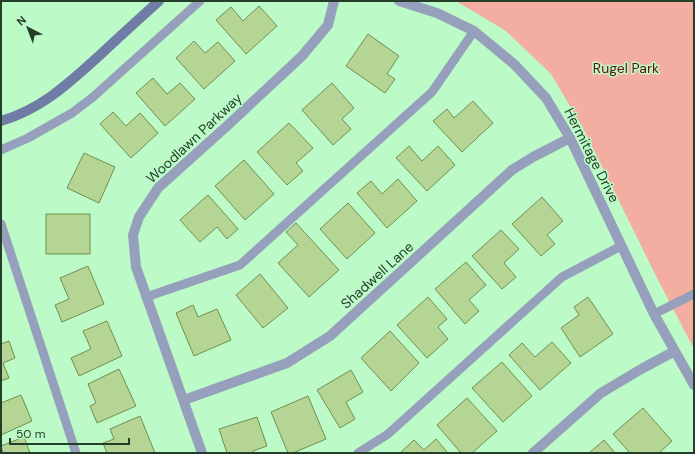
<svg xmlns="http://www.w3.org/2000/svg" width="695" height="454" viewBox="0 0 695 454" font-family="'DM Sans',sans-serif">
<rect width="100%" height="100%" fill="#bcfbc7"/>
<!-- green -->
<path fill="#f4ada1" d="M456 1H694V349L657 278 583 128 551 74 506 31Z"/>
<!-- building -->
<path fill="#b4d593" stroke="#718f50" d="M259 6 277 26 246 54 216 20 231 7 243 21Z
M368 34 399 56 387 74 395 79 385 93 346 66Z
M194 41 205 53 218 42 235 61 204 89 176 58Z
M153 78 167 94 180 83 195 99 165 126 136 93Z
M332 83 354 108 342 119 351 129 333 145 302 110Z
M473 101 493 123 462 152 433 121 447 109 454 118Z
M113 112 126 126 140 113 158 133 131 158 100 124Z
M289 123 313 148 296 163 303 171 287 185 257 152Z
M409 146 422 161 438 146 455 165 427 191 396 158Z
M84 153 115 167 99 203 67 188Z
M244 160 274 194 245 220 215 186Z
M398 179 417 201 387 228 357 193 371 181 382 194Z
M208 195 238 229 227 239 217 227 200 242 180 220Z
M542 197 563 221 547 235 555 244 541 256 512 224Z
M348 203 375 233 347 259 320 229Z
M46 214H90V254H46Z
M296 223 339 270 309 297 278 263 298 245 286 232Z
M501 230 519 249 504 263 516 277 502 289 472 256Z
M466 262 486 285 469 300 479 311 465 324 435 289Z
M88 266 104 304 62 322 55 305 69 299 60 278Z
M260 274 288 308 263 328 236 295Z
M428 297 447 319 438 327 448 339 427 358 397 325Z
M588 297 613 334 580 357 561 328 579 315 574 307Z
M193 305 198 317 217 309 231 340 194 356 176 313Z
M107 321 122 356 79 376 71 358 91 349 83 331Z
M390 331 419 363 391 391 361 358Z
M9 341 15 358 3 363 9 378 1 381V344Z
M552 342 571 363 540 390 509 355 522 343 535 357Z
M502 362 532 396 503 422 472 388Z
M119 369 136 406 97 423 90 406 96 403 88 384Z
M351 370 363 392 346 402 355 419 340 428 317 390Z
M21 395 32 421 1 435V403Z
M308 396 326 439 293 453H288L271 412Z
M467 398 497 431 472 453H461L437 425Z
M643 408 672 441 659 453H630L613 434Z
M140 416 155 453H107L103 443 114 439 110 429Z
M257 417 267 446 253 451V453H227L219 429Z
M24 437 30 453H3L1 446Z
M436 439 448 453H400L414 440 424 450Z
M604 440 615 453H589Z"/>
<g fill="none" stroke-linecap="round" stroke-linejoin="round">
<!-- lane -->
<path stroke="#96a0bc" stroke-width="9" d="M1 150 28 138 72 113 93 97 200 1
M1 224 76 453
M146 297 240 265 432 92 474 31
M654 314 694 294
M358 453 388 434 562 277 621 246"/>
<!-- street -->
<path stroke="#96a0bc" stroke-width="10" d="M399 1 437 13 474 31 514 64 546 98 570 138 654 314 694 385
M184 400 287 363 330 336 512 170 533 157 570 138
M202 453 136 267 133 235 139 217 158 188 228 125 302 56 328 25 334 1
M533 453 601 393 643 368 675 351"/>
<!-- secondary -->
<path stroke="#6f7ca5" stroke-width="10" d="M1 121C42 109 69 83 100 55 119 37 139 19 159 1"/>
</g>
<g text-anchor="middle" stroke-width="3" stroke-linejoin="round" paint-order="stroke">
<!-- park labels -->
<g font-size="14" fill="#601008" stroke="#bcfbc7">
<text x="626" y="73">Rugel Park</text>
</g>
<!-- street labels -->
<g font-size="14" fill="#243e2a" stroke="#bcfbc7">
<text transform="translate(194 138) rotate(-43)" y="5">Woodlawn Parkway</text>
<text transform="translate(592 155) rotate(63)" y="5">Hermitage Drive</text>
<text transform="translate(377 275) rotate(-42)" y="5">Shadwell Lane</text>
</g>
</g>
<!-- border -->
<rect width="695" height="454" fill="none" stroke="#243e2a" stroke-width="4"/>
<!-- north arrow -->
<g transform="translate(28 28) rotate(318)" stroke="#bcfbc7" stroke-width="3" paint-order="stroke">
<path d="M0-3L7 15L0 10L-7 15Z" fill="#243e2a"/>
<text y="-6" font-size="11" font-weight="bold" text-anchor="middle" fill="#243e2a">N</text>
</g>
<!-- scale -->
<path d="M10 438v6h119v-6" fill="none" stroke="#243e2a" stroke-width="2"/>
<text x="16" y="438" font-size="12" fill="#243e2a" stroke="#bcfbc7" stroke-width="3" paint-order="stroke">50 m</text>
</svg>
